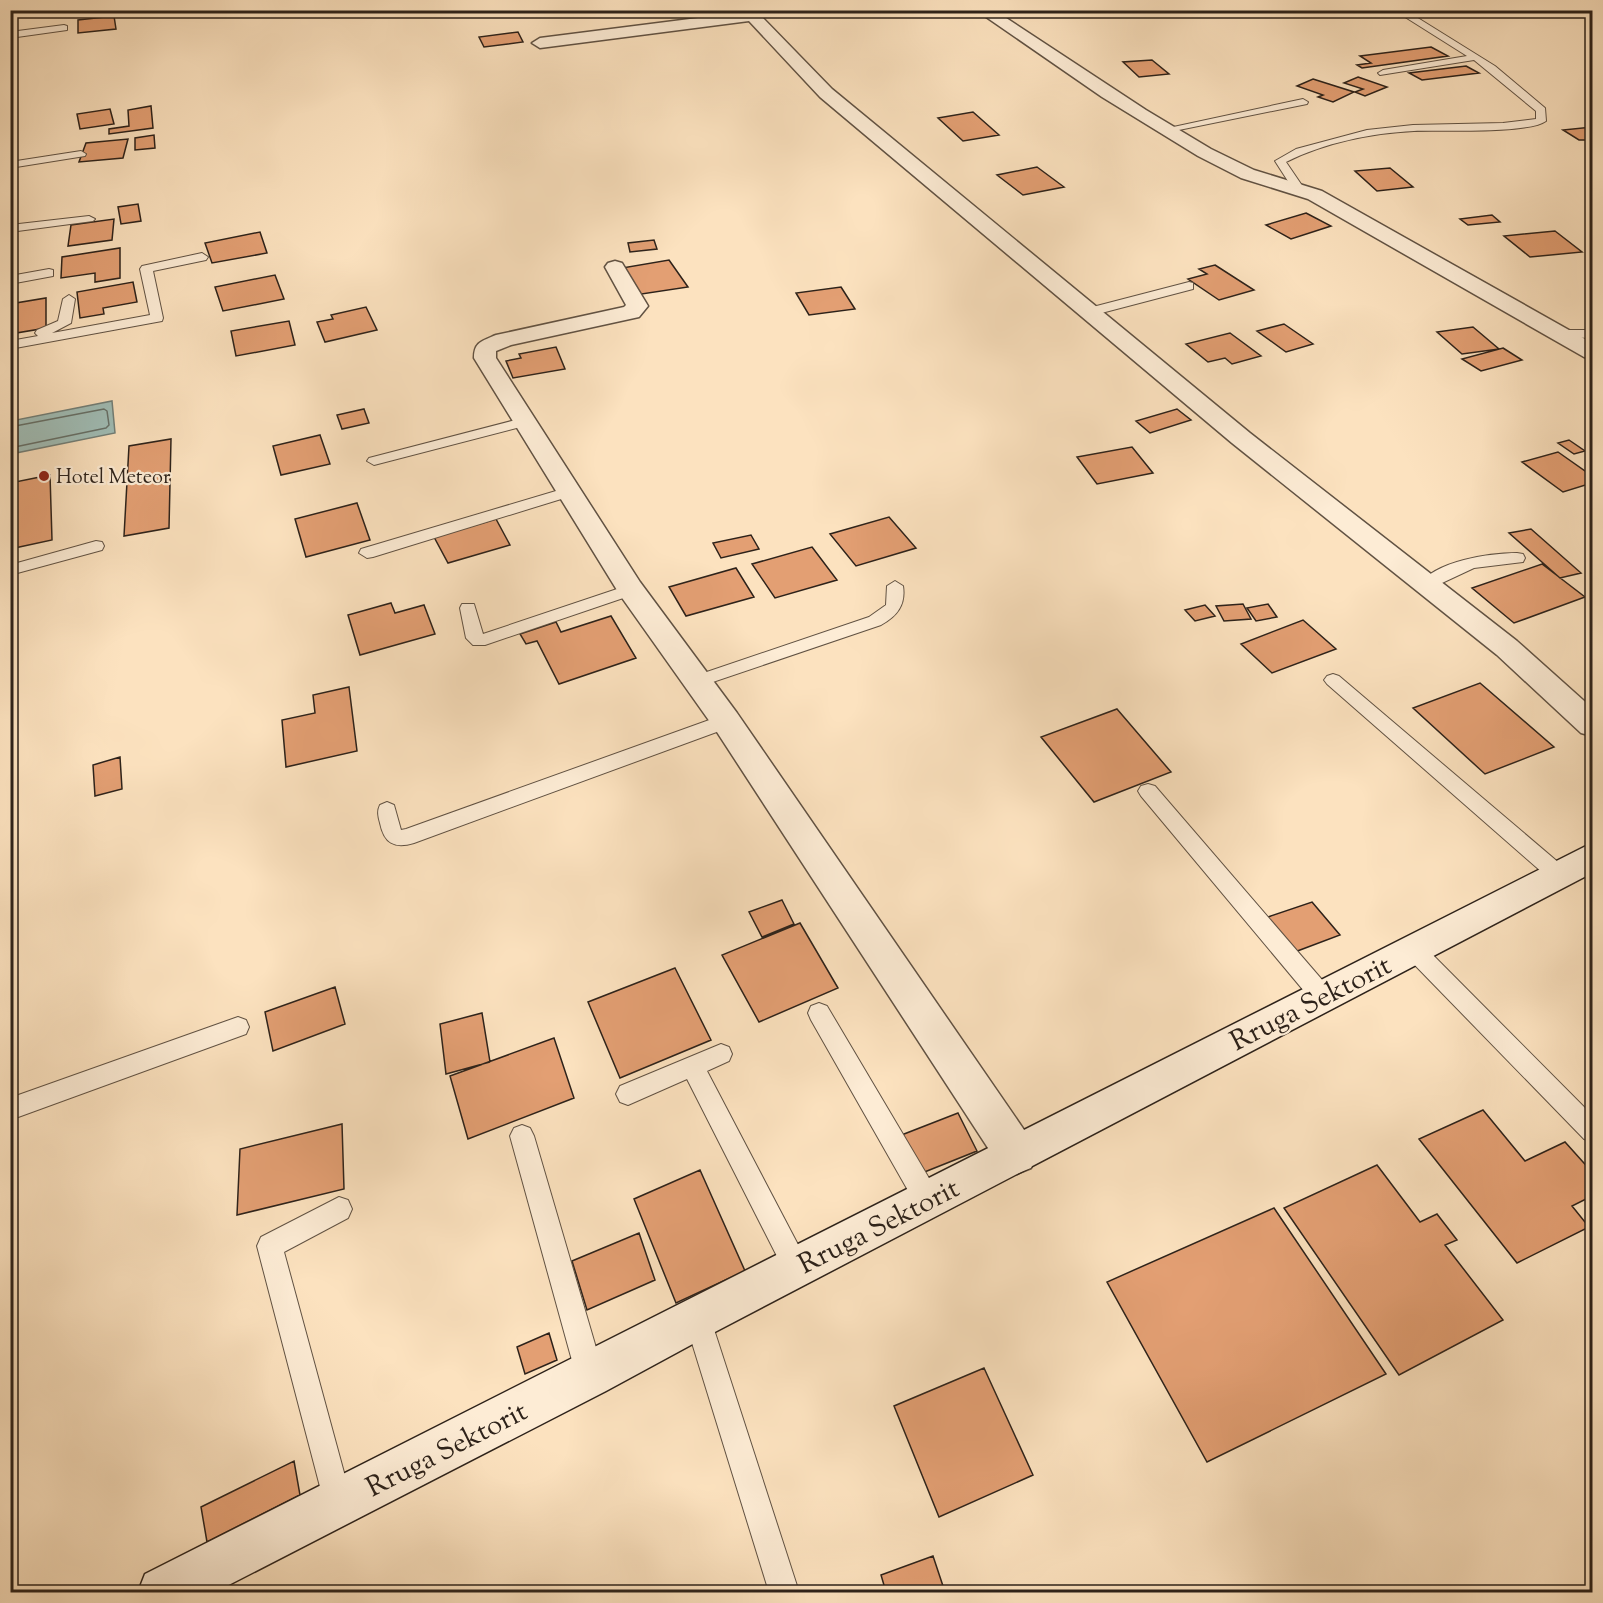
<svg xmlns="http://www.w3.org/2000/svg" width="1603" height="1603" viewBox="0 0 1603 1603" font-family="'Sorts Mill Goudy',serif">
<rect width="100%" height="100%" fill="#fce2bf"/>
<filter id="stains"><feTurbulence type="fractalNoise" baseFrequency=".00333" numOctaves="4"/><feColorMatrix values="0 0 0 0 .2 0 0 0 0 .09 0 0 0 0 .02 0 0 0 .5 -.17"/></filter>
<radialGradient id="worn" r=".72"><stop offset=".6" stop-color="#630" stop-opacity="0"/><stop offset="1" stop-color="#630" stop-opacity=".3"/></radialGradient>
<!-- water -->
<path fill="#a0bdb6" stroke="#727f78" stroke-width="1.5" d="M112 401 115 433 11 454V421Z"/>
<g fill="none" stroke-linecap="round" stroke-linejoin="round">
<!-- shore -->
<path stroke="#667068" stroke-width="1.5" d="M10 427 104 409 107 411 109 425 106 428 10 448"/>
</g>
<!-- building -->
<path fill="#e39f73" stroke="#2d221a" stroke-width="1.5" d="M114 16 116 29 78 33V20Z
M518 32 523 42 484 47 479 37Z
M1431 47 1448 56 1362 68 1357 65 1371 63 1360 56Z
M1152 60 1169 74 1139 77 1123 62Z
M1466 66 1479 73 1422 80 1409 73Z
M1358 77 1387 87 1365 96 1355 92 1363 89 1344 83Z
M1313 79 1354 92 1333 102 1318 97 1323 95 1297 86Z
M151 106 153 128 109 134V129L129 126 128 110Z
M110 109 114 124 80 129 77 114Z
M973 112 999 135 963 141 938 118Z
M1592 127V144L1586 140H1579L1563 130Z
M154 135 155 148 135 150V138Z
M128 139 123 158 79 162 86 143Z
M1037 167 1064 187 1023 195 997 175Z
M1390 168 1413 187 1377 191 1355 171Z
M138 204 141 221 121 224 118 207Z
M1306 213 1331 226 1291 239 1266 225Z
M1492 215 1500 222 1468 225 1460 219Z
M114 219 112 240 68 246 71 225Z
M1555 231 1582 252 1530 257 1504 236Z
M260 232 267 253 212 263 205 243Z
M654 240 657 249 630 252 628 243Z
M120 248V278L95 282V273L61 278 62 257Z
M669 260 688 287 635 295 622 268Z
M1215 265 1254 290 1219 300 1188 279 1207 274 1199 269Z
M275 275 284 299 223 311 215 287Z
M133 282 137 302 103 308 104 314 80 318 77 292Z
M841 287 855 309 809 315 796 293Z
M46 298V328L10 334V304Z
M366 307 377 330 325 342 317 322 333 319 331 315Z
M289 321 295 345 236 356 231 331Z
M1284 324 1313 344 1286 352 1257 331Z
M1473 327 1499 349 1462 354 1437 332Z
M1230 333 1261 356 1232 364 1225 358 1208 362 1186 344Z
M556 347 565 369 513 378 506 361 521 358 519 354Z
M1503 348 1522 360 1481 371 1462 359Z
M364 409 369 423 342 429 337 415Z
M1177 409 1191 420 1150 433 1136 421Z
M320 435 330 464 281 475 273 446Z
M171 439 169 528 124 536 129 446Z
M1569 440 1585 451 1574 454 1558 443Z
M1132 447 1153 473 1097 484 1077 457Z
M1558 452 1592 476V483L1563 492 1522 462Z
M50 475 52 540 10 549V483Z
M357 503 370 540 306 557 295 519Z
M889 517 916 548 856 566 830 534Z
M496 519 510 545 448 563 434 537Z
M1531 529 1581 573 1560 578 1509 533Z
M751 535 759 549 721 558 713 543Z
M812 547 837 580 775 598 752 564Z
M1542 564 1585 597 1514 623 1472 588Z
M736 568 754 597 686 616 669 587Z
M391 603 395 613 424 605 435 634 360 655 348 615Z
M1243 604 1251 619 1224 621 1216 606Z
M1268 604 1277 617 1256 621 1247 608Z
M1205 605 1215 616 1195 621 1185 610Z
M611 616 636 658 559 684 537 641 526 644 520 634 556 622 561 632Z
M1303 620 1336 649 1272 673 1241 644Z
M1480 683 1554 747 1485 774 1413 708Z
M349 687 357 751 286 767 282 720 315 713 313 695Z
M1117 709 1171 772 1094 802 1041 737Z
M120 757 122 789 95 796 93 765Z
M782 900 794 924 762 937 749 912Z
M1312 902 1340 935 1292 953 1265 918Z
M800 923 838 988 759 1022 722 955Z
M675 968 711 1040 620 1078 588 1002Z
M335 987 345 1024 273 1051 265 1012Z
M482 1013 490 1062 446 1074 440 1024Z
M554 1038 574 1098 468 1139 450 1076Z
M1483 1110 1525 1161 1565 1142 1592 1172V1196L1572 1206 1589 1227 1517 1263 1419 1139Z
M958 1113 977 1151 917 1175 899 1136Z
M342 1124 344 1189 237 1215 240 1149Z
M1377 1165 1420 1222 1437 1214 1457 1240 1445 1245 1503 1320 1399 1375 1284 1208Z
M700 1170 745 1271 676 1303 634 1199Z
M1274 1208 1386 1374 1207 1462 1107 1282Z
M639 1233 655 1280 587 1310 572 1261Z
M549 1333 557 1360 525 1374 517 1347Z
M984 1368 1033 1475 939 1517 894 1406Z
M294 1461 300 1495 207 1542 201 1507Z
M933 1556 945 1592H886L881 1575Z"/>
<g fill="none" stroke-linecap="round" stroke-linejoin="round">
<!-- lane casing -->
<g stroke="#615243" stroke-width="2">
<path id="lane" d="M1394 10H1405L1495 66 1545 108 1546 121C1529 134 1440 130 1414 131 1371 133 1324 143 1286 162L1303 187 1293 189 1275 161 1296 149 1367 130 1413 125 1503 123 1536 119V111L1474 60 1380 75 1378 73 1383 70 1467 56Z
M64 25 67 26V30L10 38V32Z
M1303 99 1308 102 1307 104 1169 132 1164 129Z
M81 151 86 154 85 156 10 168V162Z
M89 216 95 219 93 221 10 232V225Z
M202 253 208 257 206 260 153 271 163 318 162 321 10 349V341L38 336 35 333 37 330 58 321 63 299 69 295 75 299 71 323 52 333 150 315 140 269 142 266Z
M49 269 53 270V276L10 284V276Z
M1189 282 1193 283V289L1090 316 1084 312 1085 309Z
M1563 330H1592V338L1558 337 1556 334Z
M523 418 530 422 528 425 374 465 367 461 369 458Z
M566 488 574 493 571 496 373 557 367 558 359 553 361 549Z
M96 541 102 542 104 546 102 550 10 575V565Z
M1517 553 1523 554 1525 558 1523 562 1474 568 1427 590 1419 585C1435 561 1490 553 1517 553Z
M895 581 903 586C906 605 897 616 881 625L701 686H689L686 682 689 678 869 617 886 605 887 586Z
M632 584 638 585 640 589 638 593 485 645H473L466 638 460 608 462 604H474L483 634Z
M1333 674 1339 676 1565 868 1568 874 1565 880 1558 882 1551 880 1327 684 1324 680 1327 676Z
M726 714 733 716 735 721 733 726 414 843C394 849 384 843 380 823 378 816 377 811 380 805L387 802 394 805 401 830 406 829Z
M1148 784 1155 786 1330 989 1333 996 1330 1003 1322 1006 1314 1003 1141 796 1138 791 1141 786Z
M1413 940 1421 943 1592 1115V1142L1584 1139 1405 955 1402 949 1405 943Z
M819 1003 827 1006 936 1190 939 1199 936 1208 927 1211 918 1208 811 1020 808 1013 811 1006Z
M238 1017 246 1020 249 1027 246 1034 10 1120V1098Z
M721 1044 729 1047 732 1054 729 1061 707 1071 805 1258 809 1267 805 1276 796 1280 787 1276 687 1079 628 1105 620 1102 616 1094 620 1086Z
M522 1125 530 1128 534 1136 604 1375 600 1385 590 1389 580 1385 576 1375 510 1136 514 1128Z
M339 1197 348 1200 352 1209 348 1218 284 1252 352 1502 348 1512 338 1516 328 1512 324 1502 257 1246 261 1237Z
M697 1304 706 1308 710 1317 799 1592H769L684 1317 688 1308Z"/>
</g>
<!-- street casing -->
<g stroke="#615243" stroke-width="3">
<path id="street" d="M976 10H994L1146 110 1211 149 1254 170 1322 191 1592 343V359L1584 357 1308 199 1241 178 1198 156 1102 97Z
M753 11 758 13 832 89 1250 433 1517 641 1592 708V736L1581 733 1497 655 1232 443 820 97 749 21 540 48 532 43 540 38Z
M615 261 622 263 648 306 639 317 511 345 496 351V358L640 582 737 713 1031 1140 1037 1154 1031 1168 1016 1174 1001 1168 715 729 620 595 474 358C474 342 482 341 496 335L624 307 626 305 605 267 608 263Z"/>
</g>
<!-- secondary casing -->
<g stroke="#2d221a" stroke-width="3">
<path id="secondary" d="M1592 843V873L713 1333 606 1391 215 1592H138L145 1574Z"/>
</g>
<!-- lane -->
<use href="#lane" fill="#fdecd5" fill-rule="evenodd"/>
<!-- street -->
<use href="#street" fill="#fdecd5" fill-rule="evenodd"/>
<!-- secondary -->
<use href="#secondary" fill="#fdecd5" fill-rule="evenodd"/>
</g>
<!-- markers -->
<circle fill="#8f2418" stroke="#fdecd5" stroke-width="2" cx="44" cy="476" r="6"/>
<g text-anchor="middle" stroke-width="4.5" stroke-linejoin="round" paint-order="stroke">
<!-- far-poi labels -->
<g font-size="20" fill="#2d221a" stroke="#fdecd5" text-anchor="start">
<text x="56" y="483">Hotel Meteor</text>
</g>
<!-- near-street labels -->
<g font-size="28" fill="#2d221a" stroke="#fdecd5">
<text transform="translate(1310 1002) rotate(-27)" y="10">Rruga Sektorit</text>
<text transform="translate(878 1225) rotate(-27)" y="10">Rruga Sektorit</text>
<text transform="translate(446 1448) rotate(-27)" y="10">Rruga Sektorit</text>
</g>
</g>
<!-- margin -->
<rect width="1603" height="1603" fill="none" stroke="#fce2bf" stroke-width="36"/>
<rect x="12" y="12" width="1579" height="1579" fill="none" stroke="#2d221a" stroke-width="3"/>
<rect x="18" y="18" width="1567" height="1567" fill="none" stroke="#2d221a" stroke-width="1.5"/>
<rect width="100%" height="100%" filter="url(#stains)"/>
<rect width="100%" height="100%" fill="url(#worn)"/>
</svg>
